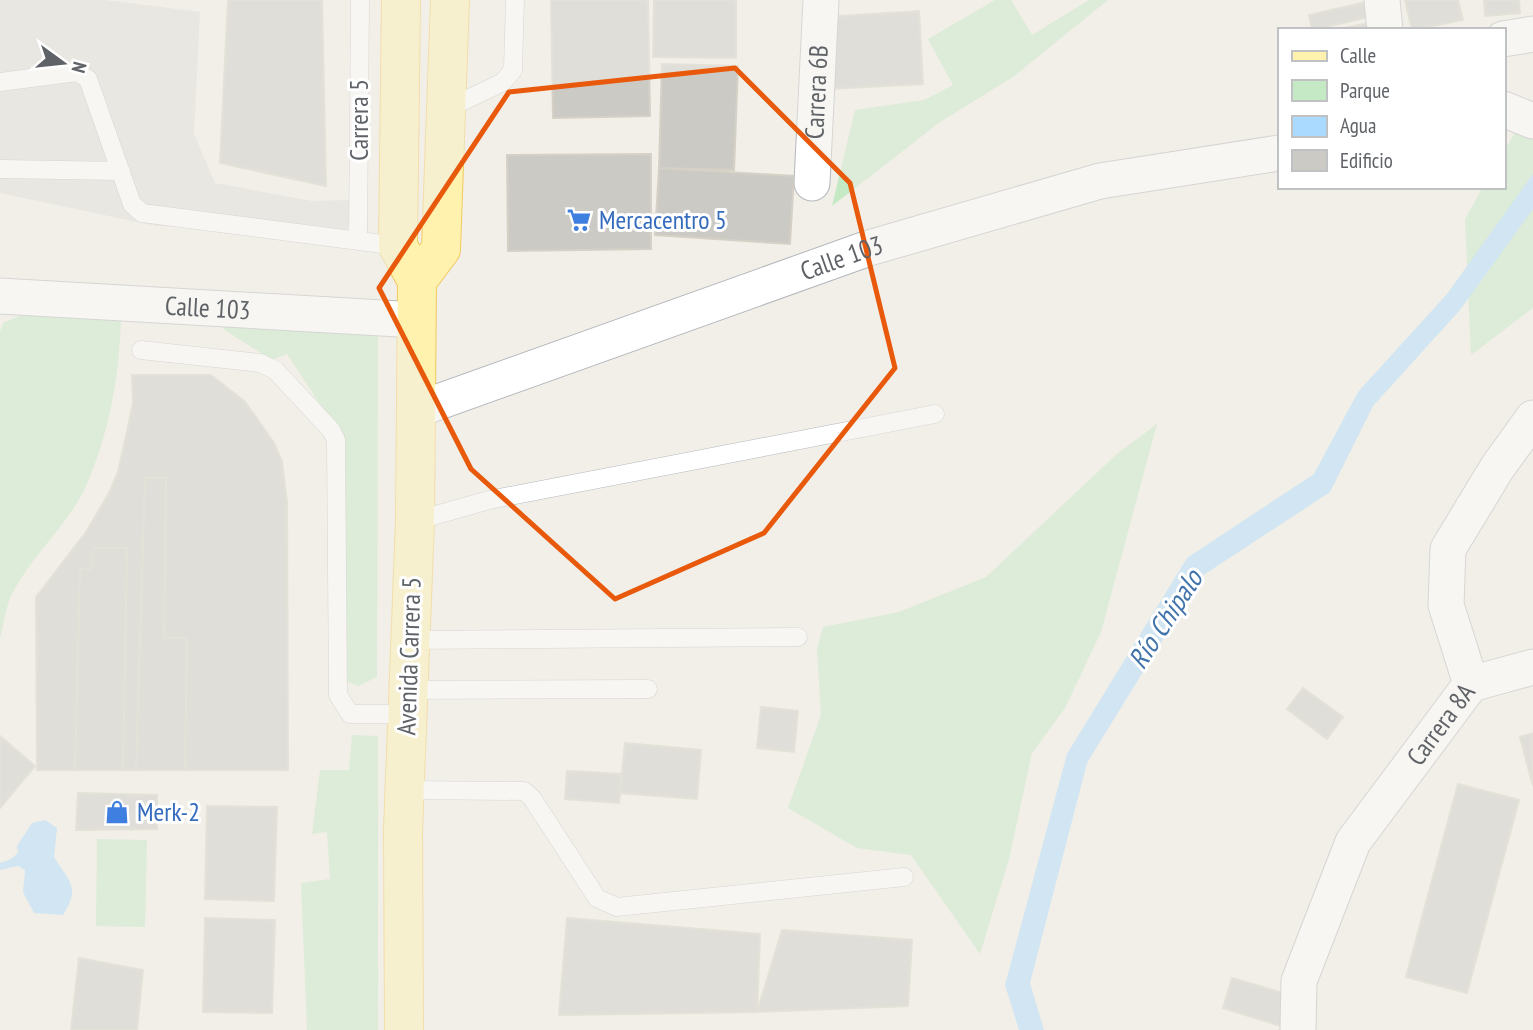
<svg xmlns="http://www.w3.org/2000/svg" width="1533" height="1030" viewBox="0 0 1533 1030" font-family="'PT Sans Narrow',sans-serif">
<rect width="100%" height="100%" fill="#f1efe8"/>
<!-- industrial -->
<path fill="#e0deda" d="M0 0H105L200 12 194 134 215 183 312 201 352 200 345 244 246 228 156 226 0 193Z"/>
<!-- green -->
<path fill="#c5e8c5" d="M995 0H1011L1032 35 1089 0H1108L1013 77 940 122 832 206 855 110 924 100 953 85 928 39Z
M1533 102V308L1471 355 1465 219 1483 187H1503V153Z
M24 314H121C120 372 110 432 86 486 68 525 33 554 13 592 6 605 4 623 0 638V332L3 323Z
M224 322 378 336 377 677 358 686 344 680 339 433 287 354 272 360 223 329Z
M1157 424 1101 632 1065 708 1032 753 1009 859 980 954 911 855 857 848 788 808 821 715 817 649 823 627 899 612 986 577 1117 454Z
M352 735 378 736V1030H307L301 883 330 879 327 832 312 834 320 770H349Z
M97 839 147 840 145 927 96 926Z"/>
<!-- water -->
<path fill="#aadaff" d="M1533 174V209L1460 310 1373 406 1330 492 1202 576 1087 763 1030 983 1044 1030H1019L1005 985 1067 754 1187 558 1314 474 1358 392 1447 294Z
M45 820 57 828 54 857C69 882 81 886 63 915L34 913 23 892 25 870 18 866 0 870V863L11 859 18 853 17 846 32 823Z"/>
<!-- building -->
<path fill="#cccac5" stroke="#d6d1c6" stroke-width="2" d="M228 0H322L326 186 220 163Z
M551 0H648L650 116 553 118Z
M654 0H736V58L653 57Z
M1375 0 1382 14 1312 30 1309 15Z
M1405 0H1458L1463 20 1412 30Z
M1484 0H1519L1520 13 1485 16Z
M919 11 923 84 829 89 825 17Z
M1379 21 1380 30H1334Z
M662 64 738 66 734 170 659 168Z
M651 154V249L508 251 507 155Z
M659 168 794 176 790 244 655 235Z
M132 375H211L244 401 256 417 274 443 282 461 287 503 288 770H37L36 597 86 532 109 493 118 472 129 422 133 403Z
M145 478H166L164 638H187L185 770H136Z
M93 548H127L123 770H75L80 568 91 569Z
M1303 688 1343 717 1327 739 1287 709Z
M761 707 798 711 794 752 757 748Z
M1533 733V786L1520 737Z
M0 736 35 766 0 808Z
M625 743 701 750 697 799 620 793Z
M567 771 622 774 619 803 565 799Z
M1458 784 1519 800 1467 993 1406 977Z
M78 793 157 795V829L76 830Z
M207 806 277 807 274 901 205 899Z
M205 918 275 920 272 1013 203 1012Z
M567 918 760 934 757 1012 559 1015Z
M782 930 912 940 908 1006 757 1012Z
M79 958 143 970 137 1030H71Z
M1232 978 1296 997 1287 1028 1223 1008Z"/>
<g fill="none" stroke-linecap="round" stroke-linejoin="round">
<!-- service casing -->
<g stroke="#b5b8bc" stroke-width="19">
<path id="service" d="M0 82 77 72 88 79 132 204 142 213 398 246
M447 109 503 82 513 70 515 0
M0 169 121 171
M358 241 360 0
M141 350 260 363 275 370 331 430 336 440 338 695 350 714H406
M415 521 489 500 935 414
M408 640 798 637
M407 690 648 689
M404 790 524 791 532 798 597 898 617 907 904 877"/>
</g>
<!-- minor casing -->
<g stroke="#b5b8bc" stroke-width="37">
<g id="minor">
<path d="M1382 0 1385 30"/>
<path d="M1503 39 1533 34"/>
<path d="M1503 109 1533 121"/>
<path id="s1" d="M812 183 821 0"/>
<path id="s2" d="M0 296 417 320"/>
<path id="s3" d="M416 410 869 248 1100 181 1279 153"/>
<path d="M1471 684 1446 605 1448 549 1497 468 1533 418"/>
<path d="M1471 684 1533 667"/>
<path id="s4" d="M1298 1030 1299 981 1353 842 1471 684"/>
</g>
</g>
<!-- primary casing -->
<g stroke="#f2c960" stroke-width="40">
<path id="primary" d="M401 0 398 246 417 281 415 521 403 830 404 1030
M417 281 441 249 450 0"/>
</g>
<!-- service -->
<use href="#service" stroke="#fff" stroke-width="18"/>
<!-- minor -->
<use href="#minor" stroke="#fff" stroke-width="35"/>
<!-- primary -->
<use href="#primary" stroke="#fff2af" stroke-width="38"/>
</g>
<!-- marked area -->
<path d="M0 0H1533V1030H0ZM735 68 850 183 895 368 764 533 615 599 471 469 379 288 509 92Z" fill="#f1efe8" fill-opacity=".55" fill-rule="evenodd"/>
<path fill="none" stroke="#e8590c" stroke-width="5" stroke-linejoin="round" d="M735 68 850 183 895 368 764 533 615 599 471 469 379 288 509 92Z"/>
<!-- icons -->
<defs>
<g id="supermarket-bare" transform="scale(1.89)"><path d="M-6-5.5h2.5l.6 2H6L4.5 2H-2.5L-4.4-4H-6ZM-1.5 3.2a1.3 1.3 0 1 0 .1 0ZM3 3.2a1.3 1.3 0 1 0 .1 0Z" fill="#3f7fe0" stroke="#fff" stroke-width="2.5" paint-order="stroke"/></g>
<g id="shop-bare" transform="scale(1.89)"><path d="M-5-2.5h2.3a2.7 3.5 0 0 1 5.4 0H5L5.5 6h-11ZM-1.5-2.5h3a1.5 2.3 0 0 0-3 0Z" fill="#3f7fe0" stroke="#fff" stroke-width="2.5" paint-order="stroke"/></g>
</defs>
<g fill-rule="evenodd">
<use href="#supermarket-bare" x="579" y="220"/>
<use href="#shop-bare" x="117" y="812"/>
</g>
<g text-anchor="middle" stroke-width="6" stroke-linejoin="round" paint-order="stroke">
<!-- street labels -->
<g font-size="26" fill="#5f6368" stroke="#fff">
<text dy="9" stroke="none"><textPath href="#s1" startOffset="91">Carrera 6B</textPath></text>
<text transform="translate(359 120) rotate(-90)" y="9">Carrera 5</text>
<text dy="9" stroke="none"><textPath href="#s3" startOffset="452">Calle 103</textPath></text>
<text dy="9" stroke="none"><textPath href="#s2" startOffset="208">Calle 103</textPath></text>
<text transform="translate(409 656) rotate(-88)" y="9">Avenida Carrera 5</text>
<text dy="9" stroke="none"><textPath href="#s4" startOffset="345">Carrera 8A</textPath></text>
</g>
<!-- shop labels -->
<g font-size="26" fill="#366cbe" stroke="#fff" text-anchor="start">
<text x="599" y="229">Mercacentro 5</text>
<text x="137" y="821">Merk-2</text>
</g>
<!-- water labels -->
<g font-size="28" font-style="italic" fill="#4174aa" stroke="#fff">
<text transform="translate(1165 619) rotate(-57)" y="10">Río Chipalo</text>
</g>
</g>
<!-- legend -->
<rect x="1278" y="28" width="228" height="161" fill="#ffffff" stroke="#bfc1c3" stroke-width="2"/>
<rect x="1292" y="51" width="35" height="10" fill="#fff2af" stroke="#bfc1c3" stroke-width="2"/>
<text x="1340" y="63" font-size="21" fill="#5f6368">Calle</text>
<rect x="1292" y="80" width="35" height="21" fill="#c5e8c5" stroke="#bfc1c3" stroke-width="2"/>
<text x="1340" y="98" font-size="21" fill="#5f6368">Parque</text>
<rect x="1292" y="116" width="35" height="21" fill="#aadaff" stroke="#bfc1c3" stroke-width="2"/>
<text x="1340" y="133" font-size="21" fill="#5f6368">Agua</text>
<rect x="1292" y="150" width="35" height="21" fill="#cccac5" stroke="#bfc1c3" stroke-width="2"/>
<text x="1340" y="168" font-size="21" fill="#5f6368">Edificio</text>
<!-- north arrow -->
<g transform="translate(63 63) rotate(105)" stroke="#ffffff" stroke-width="5" paint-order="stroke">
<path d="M0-5L12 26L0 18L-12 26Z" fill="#5f6368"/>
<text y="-10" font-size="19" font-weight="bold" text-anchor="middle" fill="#5f6368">N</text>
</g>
</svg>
